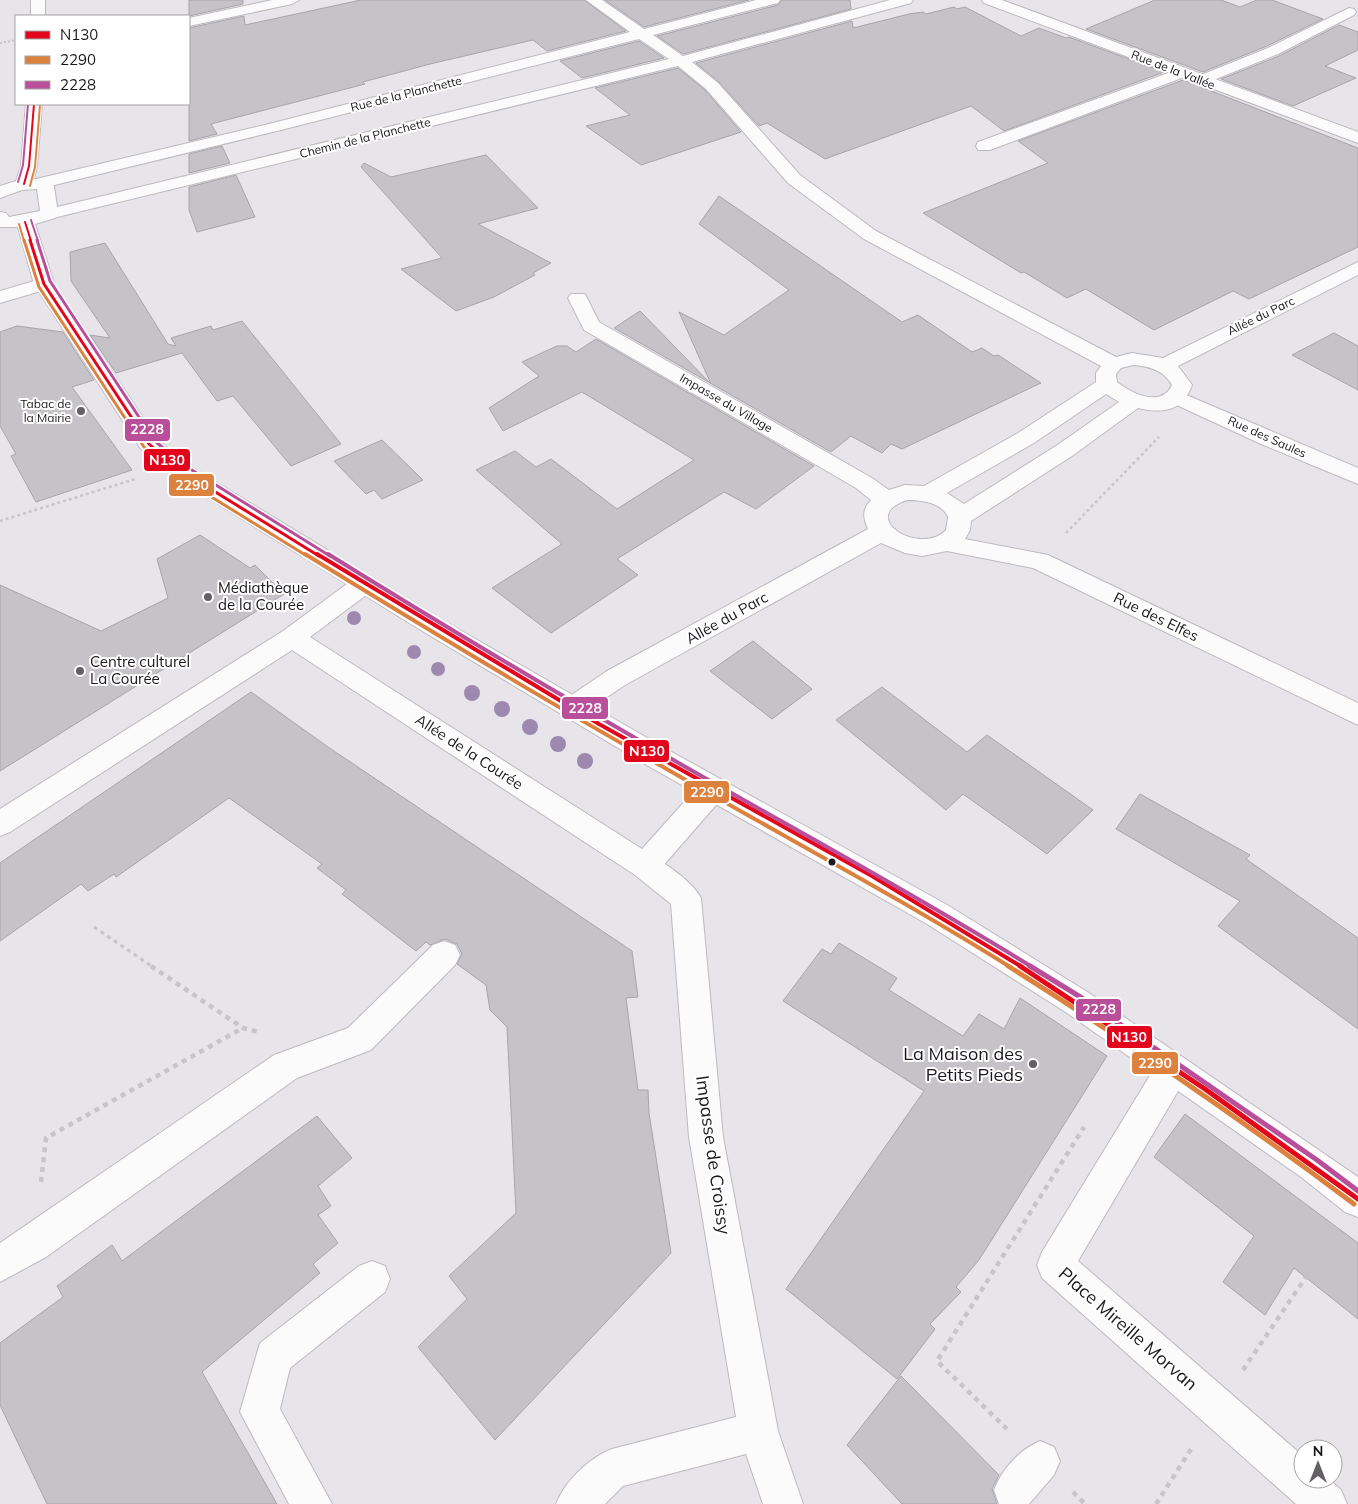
<svg xmlns="http://www.w3.org/2000/svg" width="1358" height="1504" viewBox="0 0 1358 1504" font-family="Mulish,sans-serif">
<rect width="100%" height="100%" fill="#e7e4ea"/>
<!-- building -->
<path fill="#c5c3c8" stroke="#a7a5aa" d="M189 0H243V4L189 16Z
M361 0H584L626 31 547 51 533 40 430 64 363 82 365 84 211 124 217 134 189 141V28L244 16 245 25Z
M605 0H749L644 27Z
M782 0H850L851 9 683 54 657 36 778 5Z
M1155 0H1221L1240 7 1257 0H1272L1323 19 1267 46 1203 72 1086 29Z
M954 7 957 9 965 7 1021 36 1039 28 1066 38 1069 37 1164 72 1004 131 971 106 825 159 767 123 759 126 719 82 696 63 852 21 853 28 909 14 923 12 926 14Z
M1339 25 1358 32V50L1325 66 1356 78 1293 106 1221 79 1279 56Z
M639 41 664 58 582 78 560 61Z
M678 68 705 90 741 132 641 165 586 126 630 115 595 88Z
M1183 80 1358 148V247L1249 299 1233 291 1154 330 1086 289 1067 298 1024 272 1021 273 923 213 1048 163 1018 141Z
M222 146 230 163 189 173V154Z
M486 155 538 208 478 224 551 263 533 273 535 275 494 297 456 311 401 269 442 258 361 167 364 163 391 177Z
M236 175 255 217 197 232 189 210V187Z
M719 196 902 322 918 315 972 352 982 348 994 356 998 355 1041 383 902 449 891 444 882 453 851 436 831 452 614 328 640 311 711 384 679 312 724 335 789 290 699 224Z
M105 243 168 344 176 346 171 338 211 326 213 330 242 321 341 444 291 466 233 396 217 401 182 353 116 373 90 335 110 338 71 281 70 252Z
M17 326 63 332 94 380 72 387 132 470 36 502 11 456 16 454 0 426V332Z
M1334 333 1358 346V390L1292 355Z
M596 339 814 466 756 509 724 492 617 559 638 575 551 633 492 588 562 544 476 470 515 451 536 467 551 459 617 509 694 460 582 392 503 431 489 408 539 376 522 362 557 346H567L576 352Z
M382 440 423 480 382 499 374 490 366 494 334 461Z
M200 535 250 568 255 565 284 594 0 771V585L101 631 168 598 157 559Z
M753 641 812 689 772 719 710 671Z
M882 687 967 752 987 735 1093 810 1047 854 963 794 946 810 836 720Z
M251 692 328 747 632 951 638 997 626 998 638 1090H648L649 1113 671 1253 495 1440 418 1347 467 1299 449 1276 516 1213 507 1027 490 1010 486 985 457 964 462 954 457 944 445 939 430 945 426 942 416 951 342 894 346 890 317 868 322 864 229 798 116 877 114 874 88 891 81 884 0 941V863Z
M1140 794 1250 855 1246 859 1358 938V1029L1218 926 1240 901 1116 829Z
M839 943 897 978 889 990 963 1036 979 1014 1004 1029 1020 998 1107 1056 979 1260 956 1287 961 1292 930 1324 935 1329 897 1379 786 1289 924 1091 783 1001 822 949 831 954Z
M1185 1114 1358 1243V1319L1294 1268 1265 1315 1223 1282 1254 1236 1154 1157Z
M317 1116 352 1158 318 1186 331 1206 318 1215 338 1243 313 1264 320 1273 202 1372 277 1504H47L0 1405V1343L63 1297 57 1286 112 1245 122 1261Z
M901 1376 999 1475 992 1489 997 1504H902L847 1445Z"/>
<g fill="none" stroke-linecap="round" stroke-linejoin="round">
<!-- service casing -->
<g stroke="#bcbabf" stroke-width="2">
<path id="service" d="M1349 8 1354 9 1356 12 1354 15 1278 54 1206 83H1196L1193 80 1196 77 1268 48Z
M1182 68 1190 73 1187 76 990 150H978L976 146 978 142Z
M1177 391 1358 468V484L1261 444 1170 402 1166 397 1170 392Z
M364 575 373 578 376 584 373 590 310 637 642 849 703 781 713 778 723 781 727 789 723 797 655 875 645 879 635 875 292 650 10 832 0 836V809L283 631 355 578Z"/>
</g>
<!-- pedestrian casing -->
<g stroke="#bcbabf" stroke-width="2">
<path id="pedestrian" d="M444 941 455 945 460 955 455 965 371 1050 297 1078 46 1257 0 1282V1243L274 1055 348 1028 433 945Z
M1040 1441 1054 1447 1060 1461 1054 1475 1029 1504H999L994 1490C1002 1469 1019 1450 1040 1441Z"/>
</g>
<!-- minor casing -->
<g stroke="#bcbabf" stroke-width="2">
<path id="minor" d="M272 0H299L292 4 189 26V18Z
M586 0H602L644 29 756 0H780L778 3 653 35 683 56 890 0H913L911 3 692 62 718 83 800 175 876 231 1116 357 1132 353 1163 358 1358 262V275L1178 366 1192 385C1183 411 1163 414 1138 408L1072 456 971 521 970 530 965 539 1048 555 1358 703V725L1033 568 947 551 922 556 905 553 881 543 625 685 582 714 573 717 564 714 560 707 564 700 607 671 868 529C863 518 862 509 871 500L856 488 584 330 568 298 571 294H585L599 322 872 478 889 490 905 485 924 486 1018 433 1096 382V373L1101 366 864 239 788 183 706 89 678 66 49 219 43 218 40 214 43 210 49 209 669 59 639 39 277 131 38 189 32 188 29 184 32 180 269 124 630 32ZM1133 365C1148 366 1164 370 1172 385 1162 408 1132 394 1117 382L1116 374 1121 368ZM1106 394 1119 402 1056 446 964 504 947 493 1034 443ZM907 500C921 500 941 502 948 517L946 530C920 557 856 517 907 500Z
M982 0H1002L1358 132V143L984 3Z
M44 278 51 280 54 284 51 288 0 303V291Z
M645 853C662 860 693 882 701 898L723 1137 778 1431 803 1504H763L746 1454 623 1486 605 1504H556C565 1481 589 1458 612 1449L736 1417 689 1137 671 904 635 875 630 866 635 857Z
M1172 1054 1184 1059 1189 1070 1184 1081 1078 1261 1303 1456V1479H1329L1341 1490 1347 1504H1296L1042 1278 1037 1265 1042 1252 1160 1059Z
M372 1261 385 1266 390 1279 385 1292 290 1368 280 1409 332 1504H289L240 1412 260 1343 359 1266Z"/>
</g>
<!-- secondary casing -->
<g stroke="#bcbabf" stroke-width="2">
<path id="secondary" d="M31 0H45V16H31Z
M26 104H42L37 166 34 179 51 182 54 186 58 214 55 218 35 224 54 284 157 439 183 462 437 617 670 751 949 906 1089 993 1358 1177V1217L1345 1212 1301 1177 1067 1013 927 924 650 767 419 629 167 472 141 449 34 284 18 227H0V212L6 213 9 217 40 211 37 189 22 190 0 198V186L16 181 21 166Z"/>
</g>
<!-- path-far3 -->
<path stroke="#c6c5c7" stroke-width="2" stroke-dasharray="2 2" stroke-linecap="butt" d="M0 43 16 40"/>
<!-- path-far2 -->
<path stroke="#c6c5c7" stroke-width="2.5" stroke-dasharray="3 3" stroke-linecap="butt" d="M0 521 135 479
M1066 533 1159 437"/>
<!-- path-far1 -->
<path stroke="#c6c5c7" stroke-width="3" stroke-dasharray="4 4" stroke-linecap="butt" d="M94 927 153 967"/>
<!-- path -->
<path stroke="#c6c5c7" stroke-width="4.5" stroke-dasharray="5 5" stroke-linecap="butt" d="M151 966 243 1028 259 1032
M41 1182 46 1138 243 1028
M1243 1370 1306 1277
M1007 1429 937 1361 1084 1127
M1073 1492 1085 1504
M1156 1504 1193 1446"/>
<!-- service -->
<use href="#service" fill="#fbfbfc" fill-rule="evenodd"/>
<!-- pedestrian -->
<use href="#pedestrian" fill="#fbfbfc" fill-rule="evenodd"/>
<!-- minor -->
<use href="#minor" fill="#fbfbfc" fill-rule="evenodd"/>
<!-- secondary -->
<use href="#secondary" fill="#fbfbfc" fill-rule="evenodd"/>
<!-- bus-1-far3 casing -->
<g stroke="#fff" stroke-width="4">
<path id="bus-1-far3" d="M24 184 29 166 34 104
M25 222 31 241"/>
</g>
<!-- bus-1-far2 casing -->
<g stroke="#fff" stroke-width="6">
<path id="bus-1-far2" d="M30 240 44 284 149 444 175 467 319 556"/>
</g>
<!-- bus-1-far1 casing -->
<g stroke="#fff" stroke-width="8">
<path id="bus-1-far1" d="M317 554 599 724 872 876 1022 967"/>
</g>
<!-- bus-1 casing -->
<g stroke="#fff" stroke-width="9">
<path id="bus-1" d="M1020 966 1205 1089 1358 1199"/>
</g>
<!-- bus-2-far3 casing -->
<g stroke="#fff" stroke-width="4">
<path id="bus-2-far3" d="M30 186 35 167 40 105
M19 224 24 241"/>
</g>
<!-- bus-2-far2 casing -->
<g stroke="#fff" stroke-width="6">
<path id="bus-2-far2" d="M24 240 39 287 144 447 171 472 307 556"/>
</g>
<!-- bus-2-far1 casing -->
<g stroke="#fff" stroke-width="8">
<path id="bus-2-far1" d="M305 554C422 626 539 697 658 764 775 832 895 895 1010 967"/>
</g>
<!-- bus-2 casing -->
<g stroke="#fff" stroke-width="9">
<path id="bus-2" d="M1008 966C1126 1040 1242 1120 1354 1204"/>
</g>
<!-- bus-3-far3 casing -->
<g stroke="#fff" stroke-width="4">
<path id="bus-3-far3" d="M18 182 23 165 28 104
M31 220 38 241"/>
</g>
<!-- bus-3-far2 casing -->
<g stroke="#fff" stroke-width="6">
<path id="bus-3-far2" d="M37 240 50 281 154 440 179 462 330 556"/>
</g>
<!-- bus-3-far1 casing -->
<g stroke="#fff" stroke-width="8">
<path id="bus-3-far1" d="M328 554C439 623 550 689 663 754 786 825 911 892 1032 967"/>
</g>
<!-- bus-3 casing -->
<g stroke="#fff" stroke-width="9">
<path id="bus-3" d="M1030 966 1082 998 1317 1160 1358 1191"/>
</g>
<!-- bus-1-far3 -->
<use href="#bus-1-far3" stroke="#e3051c" stroke-width="2"/>
<!-- bus-1-far2 -->
<use href="#bus-1-far2" stroke="#e3051c" stroke-width="3"/>
<!-- bus-1-far1 -->
<use href="#bus-1-far1" stroke="#e3051c" stroke-width="4"/>
<!-- bus-1 -->
<use href="#bus-1" stroke="#e3051c" stroke-width="5"/>
<!-- bus-2-far3 -->
<use href="#bus-2-far3" stroke="#dc823e" stroke-width="2"/>
<!-- bus-2-far2 -->
<use href="#bus-2-far2" stroke="#dc823e" stroke-width="3"/>
<!-- bus-2-far1 -->
<use href="#bus-2-far1" stroke="#dc823e" stroke-width="4"/>
<!-- bus-2 -->
<use href="#bus-2" stroke="#dc823e" stroke-width="5"/>
<!-- bus-3-far3 -->
<use href="#bus-3-far3" stroke="#b94e9a" stroke-width="2"/>
<!-- bus-3-far2 -->
<use href="#bus-3-far2" stroke="#b94e9a" stroke-width="3"/>
<!-- bus-3-far1 -->
<use href="#bus-3-far1" stroke="#b94e9a" stroke-width="4"/>
<!-- bus-3 -->
<use href="#bus-3" stroke="#b94e9a" stroke-width="5"/>
</g>
<!-- trees -->
<g fill="#9d89b0">
<circle cx="354" cy="618" r="7"/>
<circle cx="414" cy="652" r="7"/>
<circle cx="438" cy="669" r="7"/>
<circle cx="472" cy="693" r="8"/>
<circle cx="502" cy="709" r="8"/>
<circle cx="530" cy="727" r="8"/>
<circle cx="558" cy="744" r="8"/>
<circle cx="585" cy="761" r="8"/>
</g>
<!-- markers -->
<g fill="#625f65" stroke="#fff" stroke-width="2">
<circle cx="81" cy="411" r="5"/>
<circle cx="208" cy="597" r="5"/>
<circle cx="80" cy="671" r="5"/>
<circle cx="1033" cy="1064" r="5"/>
</g>
<circle fill="#1a181d" stroke="#fff" stroke-width="2" cx="832" cy="862" r="4.5"/>
<g text-anchor="middle" stroke-width="4" stroke-linejoin="round" paint-order="stroke">
<!-- far-street labels -->
<g font-size="12" fill="#1a181d" stroke="#fff">
<text transform="translate(1173 70) rotate(21)" y="4">Rue de la Vallée</text>
<text transform="translate(406 94) rotate(-14)" y="4">Rue de la Planchette</text>
<text transform="translate(365 138) rotate(-14)" y="4">Chemin de la Planchette</text>
<text transform="translate(1261 316) rotate(-26)" y="4">Allée du Parc</text>
<text transform="translate(726 403) rotate(30)" y="4">Impasse du Village</text>
<text transform="translate(1267 437) rotate(24)" y="4">Rue des Saules</text>
</g>
<!-- far-poi labels -->
<g font-size="12" fill="#1a181d" stroke="#fff" text-anchor="end">
<text x="71" y="408">Tabac de<tspan x="71" dy="14">la Mairie</tspan></text>
</g>
<!-- poi labels -->
<g font-size="15" fill="#1a181d" stroke="#fff" text-anchor="start">
<text x="218" y="593">Médiathèque<tspan x="218" dy="17">de la Courée</tspan></text>
<text x="90" y="667">Centre culturel<tspan x="90" dy="17">La Courée</tspan></text>
</g>
<!-- street labels -->
<g font-size="15" fill="#1a181d" stroke="#fff">
<text transform="translate(1156 617) rotate(26)" y="5">Rue des Elfes</text>
<text transform="translate(727 618) rotate(-29)" y="5">Allée du Parc</text>
<text transform="translate(469 752) rotate(33)" y="5">Allée de la Courée</text>
</g>
<!-- near-poi labels -->
<g font-size="18" fill="#1a181d" stroke="#fff" text-anchor="end">
<text x="1023" y="1060">La Maison des<tspan x="1023" dy="21">Petits Pieds</tspan></text>
</g>
<!-- near-street labels -->
<g font-size="18" fill="#1a181d" stroke="#fff">
<text transform="translate(713 1155) rotate(82)" y="6">Impasse de Croissy</text>
<text transform="translate(1128 1329) rotate(41)" y="6">Place Mireille Morvan</text>
</g>
</g>
<g stroke="#fff" stroke-width="2">
<rect x="124" y="418" width="47" height="24" rx="5" fill="#b94e9a"/>
<rect x="143" y="448" width="48" height="24" rx="5" fill="#e3051c"/>
<rect x="168" y="473" width="47" height="24" rx="5" fill="#dc823e"/>
<rect x="561" y="696" width="48" height="24" rx="5" fill="#b94e9a"/>
<rect x="623" y="739" width="47" height="24" rx="5" fill="#e3051c"/>
<rect x="683" y="780" width="47" height="24" rx="5" fill="#dc823e"/>
<rect x="1075" y="998" width="47" height="24" rx="5" fill="#b94e9a"/>
<rect x="1106" y="1025" width="47" height="24" rx="5" fill="#e3051c"/>
<rect x="1131" y="1051" width="48" height="24" rx="5" fill="#dc823e"/>
</g>
<g font-size="14" text-anchor="middle" font-weight="bold" fill="#fff">
<text x="147" y="434">2228</text>
<text x="167" y="465">N130</text>
<text x="192" y="490">2290</text>
<text x="585" y="713">2228</text>
<text x="647" y="756">N130</text>
<text x="707" y="797">2290</text>
<text x="1099" y="1014">2228</text>
<text x="1129" y="1042">N130</text>
<text x="1155" y="1068">2290</text>
</g>
<!-- legend -->
<rect x="15" y="15" width="175" height="90" fill="#ffffff" stroke="#a3a3a5"/>
<rect x="25" y="31" width="25" height="8" fill="#e3051c" stroke="#a3a3a5"/>
<text x="60" y="40" font-size="15" fill="#1a181d">N130</text>
<rect x="25" y="56" width="25" height="8" fill="#dc823e" stroke="#a3a3a5"/>
<text x="60" y="65" font-size="15" fill="#1a181d">2290</text>
<rect x="25" y="81" width="25" height="8" fill="#b94e9a" stroke="#a3a3a5"/>
<text x="60" y="90" font-size="15" fill="#1a181d">2228</text>
<!-- north arrow -->
<g transform="translate(1318 1464)"><circle r="24" fill="#ffffff" stroke="#a3a3a5"/>
<path d="M0-4L9 19L0 12L-9 19Z" fill="#625f65"/>
<text y="-8" font-size="14" font-weight="bold" text-anchor="middle" fill="#1a181d">N</text>
</g>
</svg>
